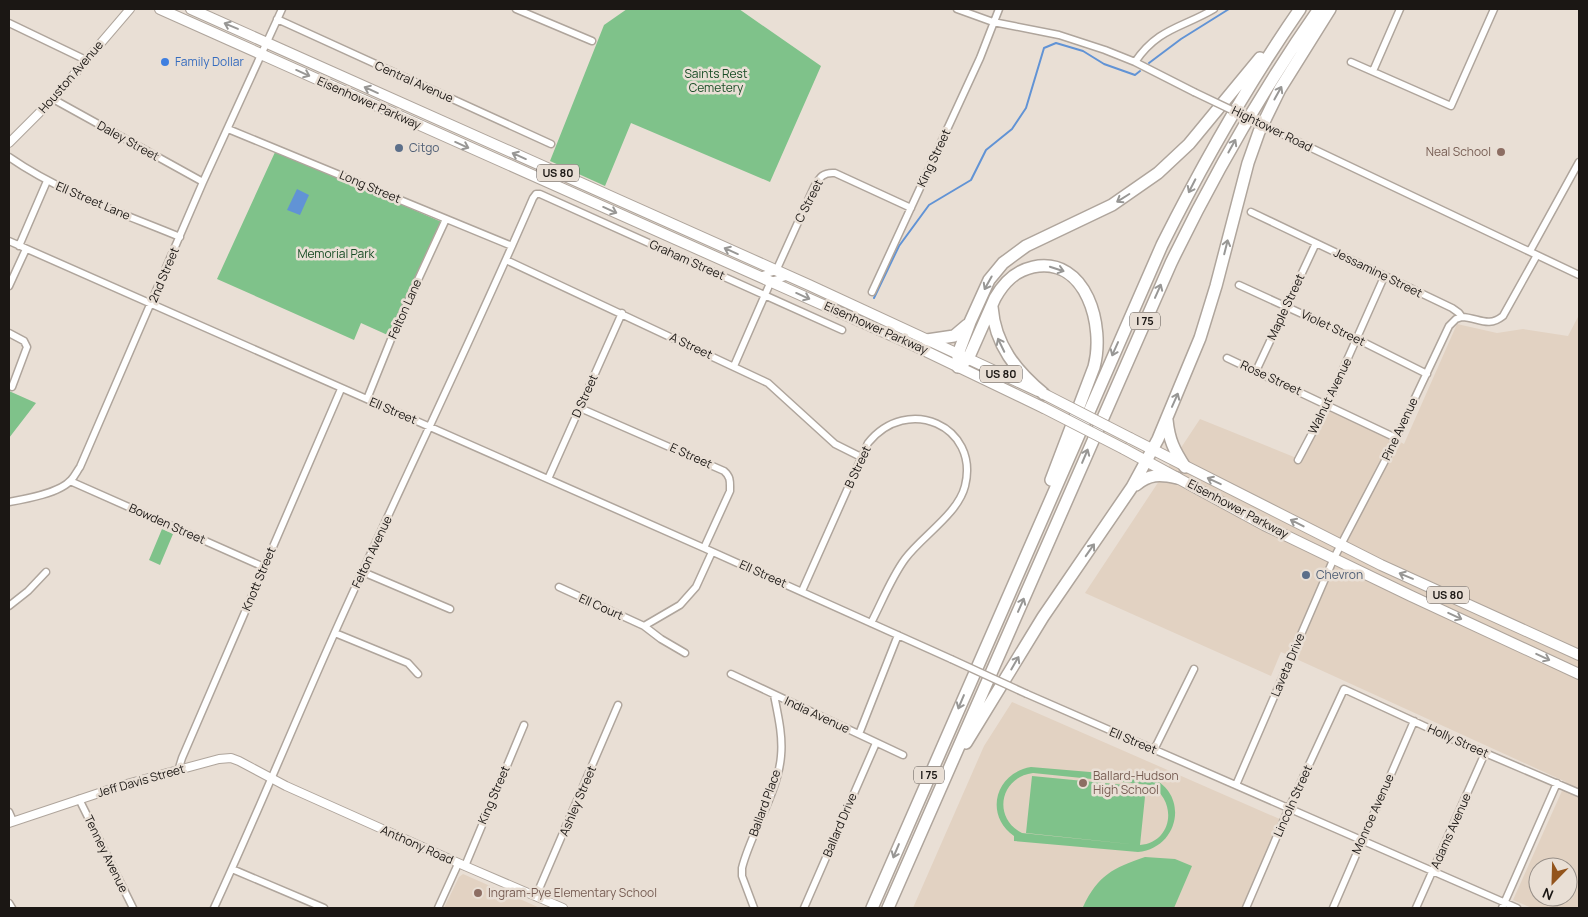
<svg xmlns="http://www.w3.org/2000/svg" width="1588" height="917" viewBox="0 0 1588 917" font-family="Manrope,sans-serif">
<rect width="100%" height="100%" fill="#e9dfd5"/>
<!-- built -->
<path fill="#e2d2c2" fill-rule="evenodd" d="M1579 315V908H1532L1513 900 1566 782 1281 652 1271 676 1085 593 1200 419 1299 459 1325 401 1404 444 1457 324 1497 333 1523 329 1568 336ZM1538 867H1568V897H1538Z
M1012 702 1282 820 1242 908H913L984 746Z
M463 874 540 908H444L459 877Z"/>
<!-- green -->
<path fill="#7fc28a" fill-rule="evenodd" d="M627 9H739L821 66 770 182 631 123 605 186 550 161 604 25Z
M276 150 444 223 392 337 361 323 354 340 217 279Z
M9 391 36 403 9 438Z
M162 529 173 534 160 565 149 560Z
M1031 767 1149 777C1190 792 1180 848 1138 852L1014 841V836C984 815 995 773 1031 767ZM1033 773 1150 785C1178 801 1173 842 1140 845L1146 787 1032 776 1026 833 1139 845 1022 833C992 818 1000 777 1033 773Z
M1145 857 1175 859 1192 866 1174 908 1083 907C1098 875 1113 868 1145 857Z"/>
<!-- water -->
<path fill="#6193d5" d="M297 189 309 195 300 215 287 210Z"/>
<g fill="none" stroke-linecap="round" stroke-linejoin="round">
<!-- stream -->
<path stroke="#6193d5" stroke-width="2" d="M1149 63 1181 39 1229 9
M874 298 899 246 929 205 971 180 986 150 1012 129 1026 108 1044 48 1056 43 1083 51 1104 64 1135 75 1140 71"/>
<!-- minor casing -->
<g stroke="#afa59c" stroke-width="9">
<path id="minor" d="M516 9 592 41
M957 9 993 22 1059 35 1105 50 1135 62 1194 92
M277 19 551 144
M9 23 86 60
M1135 62C1158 28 1182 28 1214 9
M1351 62 1451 106 1494 9
M1373 71 1400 9
M53 99 203 182
M228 129 512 246
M1286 136 1579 275
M9 157C61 193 122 213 180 237
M1251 212 1452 308 1459 313 1462 317C1479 318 1488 328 1503 316L1537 255
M9 241 704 548 951 659
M19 246 47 181
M1530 251 1579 162
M506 260 768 383 835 444 861 457
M759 276 776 271 814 187C820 177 823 172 835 173L911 208
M1239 285 1357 339 1427 374
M9 286 26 249
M872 292 980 58 999 9
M9 333 24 341 27 347 12 387
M1227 358 1396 438
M734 366 771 281 789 276
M1256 371 1316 243
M367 399 394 332 446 219
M580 408 724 471C731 477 730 482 730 491L704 548
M1298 460 1327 405 1384 277
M548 479 622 313
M70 481 264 567
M9 502C26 499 60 493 71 480 75 476 77 471 80 467L203 182 282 9
M363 572 450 609
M559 587 644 626 680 605 696 587 712 552
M802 591 868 443C907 394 980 426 965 486 958 514 922 536 905 559 891 578 882 602 871 623
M9 606 28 591 46 572
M644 626 661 639 685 653
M335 633 408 663 418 674
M731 674 903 755
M1027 694 1517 908
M859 734 898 635
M1154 750 1194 669
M178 771 182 758 341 389
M1236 785 1334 558 1389 453 1449 326 1456 319 1462 317
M79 799 133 908
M9 812 13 821
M465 866 524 725
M232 869 324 908
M536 896 618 705
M9 903 12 908
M214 908C256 817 294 724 335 632 400 487 470 344 533 198L536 194H540L842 330
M438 908 458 864
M754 908 742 876V868C751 832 778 793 781 756 783 736 778 715 774 695
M804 908 876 743
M1246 908 1289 808 1344 689 1450 738 1579 793
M1333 908 1414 721
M1416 908 1485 753
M1502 908 1557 783"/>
</g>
<!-- tertiary casing -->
<g stroke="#afa59c" stroke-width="10">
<path id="tertiary" d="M9 143 53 99 130 9
M9 823 123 785 219 759 231 758 239 761 286 786 465 866 563 908"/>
</g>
<!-- primary casing -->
<g stroke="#afa59c" stroke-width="12">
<path id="primary" d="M160 9 915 346 1044 408
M191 9 809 285 1038 391
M1130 438 1381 565 1579 655
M1124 449 1264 525 1411 596 1579 674"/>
</g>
<!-- motorway casing -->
<g stroke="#afa59c" stroke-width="14">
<path id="motorway" d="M992 307C995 345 1016 371 1044 394
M927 340 954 336 967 325
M958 367V354L970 322 989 280 1003 263 1026 246 1112 205 1158 173 1189 144 1260 58
M958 367 968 359 995 298C1004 282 1015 271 1033 267 1087 256 1105 327 1094 367L1051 480
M1167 420C1169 440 1174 450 1185 467
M1136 485C1149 474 1160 474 1177 478
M966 743 1043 617 1132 487 1158 439 1200 338 1216 286 1248 163 1259 132 1280 89 1330 9
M872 908 1162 245C1203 163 1248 84 1300 9
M888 908 1171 263C1214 174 1263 89 1319 9"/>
</g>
<!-- minor -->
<use href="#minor" stroke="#fff" stroke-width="6"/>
<!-- tertiary -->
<use href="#tertiary" stroke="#fff" stroke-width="8"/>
<!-- primary -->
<use href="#primary" stroke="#fff" stroke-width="10"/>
<!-- motorway -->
<use href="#motorway" stroke="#fff" stroke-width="11"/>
<!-- minor-bridge casing -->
<g stroke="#afa59c" stroke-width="9" stroke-linecap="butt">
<path id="minor-bridge" d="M1194 92 1286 136
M951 659 1027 694"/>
</g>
<!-- primary-bridge casing -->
<g stroke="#afa59c" stroke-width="12" stroke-linecap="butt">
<path id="primary-bridge" d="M1044 394 1130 438
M1044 408 1124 449"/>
</g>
<!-- minor-bridge -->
<use href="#minor-bridge" stroke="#fff" stroke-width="6"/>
<!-- primary-bridge -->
<use href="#primary-bridge" stroke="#fff" stroke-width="10"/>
</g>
<!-- one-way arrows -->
<defs><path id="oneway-shaft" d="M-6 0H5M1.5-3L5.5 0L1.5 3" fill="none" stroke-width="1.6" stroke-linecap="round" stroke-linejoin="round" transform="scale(1.25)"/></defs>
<g stroke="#989795">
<use href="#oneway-shaft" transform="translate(231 26) rotate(-157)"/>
<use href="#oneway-shaft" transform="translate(303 73) rotate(24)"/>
<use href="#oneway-shaft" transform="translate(371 90) rotate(-156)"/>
<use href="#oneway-shaft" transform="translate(1278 93) rotate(-61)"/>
<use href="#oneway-shaft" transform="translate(462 145) rotate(24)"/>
<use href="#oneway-shaft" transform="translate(1232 146) rotate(-61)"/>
<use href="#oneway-shaft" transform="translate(519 156) rotate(-156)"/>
<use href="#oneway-shaft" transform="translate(1192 186) rotate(117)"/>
<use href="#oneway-shaft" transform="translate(1123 198) rotate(148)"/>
<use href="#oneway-shaft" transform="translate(610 210) rotate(24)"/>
<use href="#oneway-shaft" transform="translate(1226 247) rotate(-76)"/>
<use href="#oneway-shaft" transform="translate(731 251) rotate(-156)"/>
<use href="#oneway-shaft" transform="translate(1057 269) rotate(18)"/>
<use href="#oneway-shaft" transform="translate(988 283) rotate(119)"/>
<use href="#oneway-shaft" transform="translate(1158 291) rotate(-66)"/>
<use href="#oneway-shaft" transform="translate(803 296) rotate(24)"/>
<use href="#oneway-shaft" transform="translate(1001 345) rotate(-116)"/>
<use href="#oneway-shaft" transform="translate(1115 349) rotate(114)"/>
<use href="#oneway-shaft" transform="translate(1175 400) rotate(-66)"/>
<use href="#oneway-shaft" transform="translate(1085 456) rotate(-67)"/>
<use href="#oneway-shaft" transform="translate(1214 481) rotate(-155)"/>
<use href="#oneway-shaft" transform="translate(1297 523) rotate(-153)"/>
<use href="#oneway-shaft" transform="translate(1090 550) rotate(-55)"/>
<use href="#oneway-shaft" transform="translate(1406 576) rotate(-157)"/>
<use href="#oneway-shaft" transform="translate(1021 605) rotate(-66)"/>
<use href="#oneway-shaft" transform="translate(1455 616) rotate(25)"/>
<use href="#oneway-shaft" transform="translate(1543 657) rotate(25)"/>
<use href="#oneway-shaft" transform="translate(1015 663) rotate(-60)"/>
<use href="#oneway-shaft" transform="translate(961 702) rotate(113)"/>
<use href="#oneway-shaft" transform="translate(896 851) rotate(113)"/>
</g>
<!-- markers -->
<circle fill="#3f7fe0" stroke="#e9dfd5" stroke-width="2" cx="165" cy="62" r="5"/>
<g fill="#5c6f8a" stroke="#e9dfd5" stroke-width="2">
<circle cx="399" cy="148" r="5"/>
<circle cx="1306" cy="575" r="5"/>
</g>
<g fill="#8d6e63" stroke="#e9dfd5" stroke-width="2">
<circle cx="1501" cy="152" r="5"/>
<circle cx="1083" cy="783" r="5"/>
<circle cx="478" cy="893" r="5"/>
</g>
<g text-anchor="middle" stroke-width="5" stroke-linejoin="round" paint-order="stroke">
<!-- shield labels -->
<g fill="#e9dfd5" stroke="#59534e" stroke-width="1">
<rect x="537" y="164.5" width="42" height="17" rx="4"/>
<rect x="1130" y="312.5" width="30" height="17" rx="4"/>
<rect x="980" y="365.5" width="42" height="17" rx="4"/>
<rect x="1427" y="586.5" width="42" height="17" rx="4"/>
<rect x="914" y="766.5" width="30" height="17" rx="4"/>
</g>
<g font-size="11" font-weight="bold" fill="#1b1714">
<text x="558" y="177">US 80</text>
<text x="1145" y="325">I 75</text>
<text x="1001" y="378">US 80</text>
<text x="1448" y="599">US 80</text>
<text x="929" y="779">I 75</text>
</g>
<!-- shop labels -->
<g font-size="12" fill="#366cbe" stroke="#e9dfd5" text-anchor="start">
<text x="175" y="66">Family Dollar</text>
</g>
<!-- park labels -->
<g font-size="12" fill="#184c25" stroke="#e9dfd5">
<text x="716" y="78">Saints Rest<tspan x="716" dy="14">Cemetery</tspan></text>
<text x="336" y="258">Memorial Park</text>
</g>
<!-- street labels -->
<g font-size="12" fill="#1b1714" stroke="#e9dfd5">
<text transform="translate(71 77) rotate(-49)" y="4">Houston Avenue</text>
<text transform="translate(414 82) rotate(24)" y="4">Central Avenue</text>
<text transform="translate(369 103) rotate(24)" y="4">Eisenhower Parkway</text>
<text transform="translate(1272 129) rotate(26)" y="4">Hightower Road</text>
<text transform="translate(128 141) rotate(29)" y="4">Daley Street</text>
<text transform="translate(934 158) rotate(-65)" y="4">King Street</text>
<text transform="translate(370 187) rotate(23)" y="4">Long Street</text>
<text transform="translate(93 201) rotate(23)" y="4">Ell Street Lane</text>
<text transform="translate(809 201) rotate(-63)" y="4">C Street</text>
<text transform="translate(687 260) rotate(24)" y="4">Graham Street</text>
<text transform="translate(1378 273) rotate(26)" y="4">Jessamine Street</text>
<text transform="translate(164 275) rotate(-67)" y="4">2nd Street</text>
<text transform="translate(1286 307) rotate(-65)" y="4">Maple Street</text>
<text transform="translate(405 309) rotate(-66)" y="4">Felton Lane</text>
<text transform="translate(876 328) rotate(24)" y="4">Eisenhower Parkway</text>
<text transform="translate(1333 328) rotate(25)" y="4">Violet Street</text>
<text transform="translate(691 346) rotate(25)" y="4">A Street</text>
<text transform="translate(1271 378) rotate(25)" y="4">Rose Street</text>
<text transform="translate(585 396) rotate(-66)" y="4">D Street</text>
<text transform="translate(1330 396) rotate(-64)" y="4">Walnut Avenue</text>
<text transform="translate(393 411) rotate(23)" y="4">Ell Street</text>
<text transform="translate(1400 429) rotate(-65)" y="4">Pine Avenue</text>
<text transform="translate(691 456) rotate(24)" y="4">E Street</text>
<text transform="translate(858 467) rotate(-65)" y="4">B Street</text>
<text transform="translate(1238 509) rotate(28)" y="4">Eisenhower Parkway</text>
<text transform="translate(167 524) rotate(24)" y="4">Bowden Street</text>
<text transform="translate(372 552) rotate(-65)" y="4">Felton Avenue</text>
<text transform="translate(763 574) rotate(24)" y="4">Ell Street</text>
<text transform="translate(259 579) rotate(-67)" y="4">Knott Street</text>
<text transform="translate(601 607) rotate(24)" y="4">Ell Court</text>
<text transform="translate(1288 665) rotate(-67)" y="4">Laveta Drive</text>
<text transform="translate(817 715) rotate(25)" y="4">India Avenue</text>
<text transform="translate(1133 741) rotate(23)" y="4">Ell Street</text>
<text transform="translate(1458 741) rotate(24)" y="4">Holly Street</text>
<text transform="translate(141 781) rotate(-16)" y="4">Jeff Davis Street</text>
<text transform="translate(494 795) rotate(-67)" y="4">King Street</text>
<text transform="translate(578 801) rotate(-67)" y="4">Ashley Street</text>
<text transform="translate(1293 801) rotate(-66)" y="4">Lincoln Street</text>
<text transform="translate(765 803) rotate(-70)" y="4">Ballard Place</text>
<text transform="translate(1373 814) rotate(-66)" y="4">Monroe Avenue</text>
<text transform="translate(840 825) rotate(-67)" y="4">Ballard Drive</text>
<text transform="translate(1451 831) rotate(-66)" y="4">Adams Avenue</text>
<text transform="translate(417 845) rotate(24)" y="4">Anthony Road</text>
<text transform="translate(106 854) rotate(64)" y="4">Tenney Avenue</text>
</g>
<!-- service labels -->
<g font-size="12" fill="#4e5e75" stroke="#e9dfd5" text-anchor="start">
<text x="409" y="152">Citgo</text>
<text x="1316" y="579">Chevron</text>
</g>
<!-- education labels -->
<g font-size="12" fill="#785e54" stroke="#e9dfd5" text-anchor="start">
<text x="1491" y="156" text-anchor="end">Neal School</text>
<text x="1093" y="780">Ballard-Hudson<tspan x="1093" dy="14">High School</tspan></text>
<text x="488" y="897">Ingram-Pye Elementary School</text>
</g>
</g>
<!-- border -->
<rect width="1588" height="917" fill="none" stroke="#1b1714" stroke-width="20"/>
<!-- north arrow -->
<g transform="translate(1553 882) rotate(203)"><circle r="24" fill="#e9dfd5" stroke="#978f88"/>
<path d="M0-4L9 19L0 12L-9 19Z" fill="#93541c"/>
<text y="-8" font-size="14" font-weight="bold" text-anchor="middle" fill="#1b1714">N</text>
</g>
</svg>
